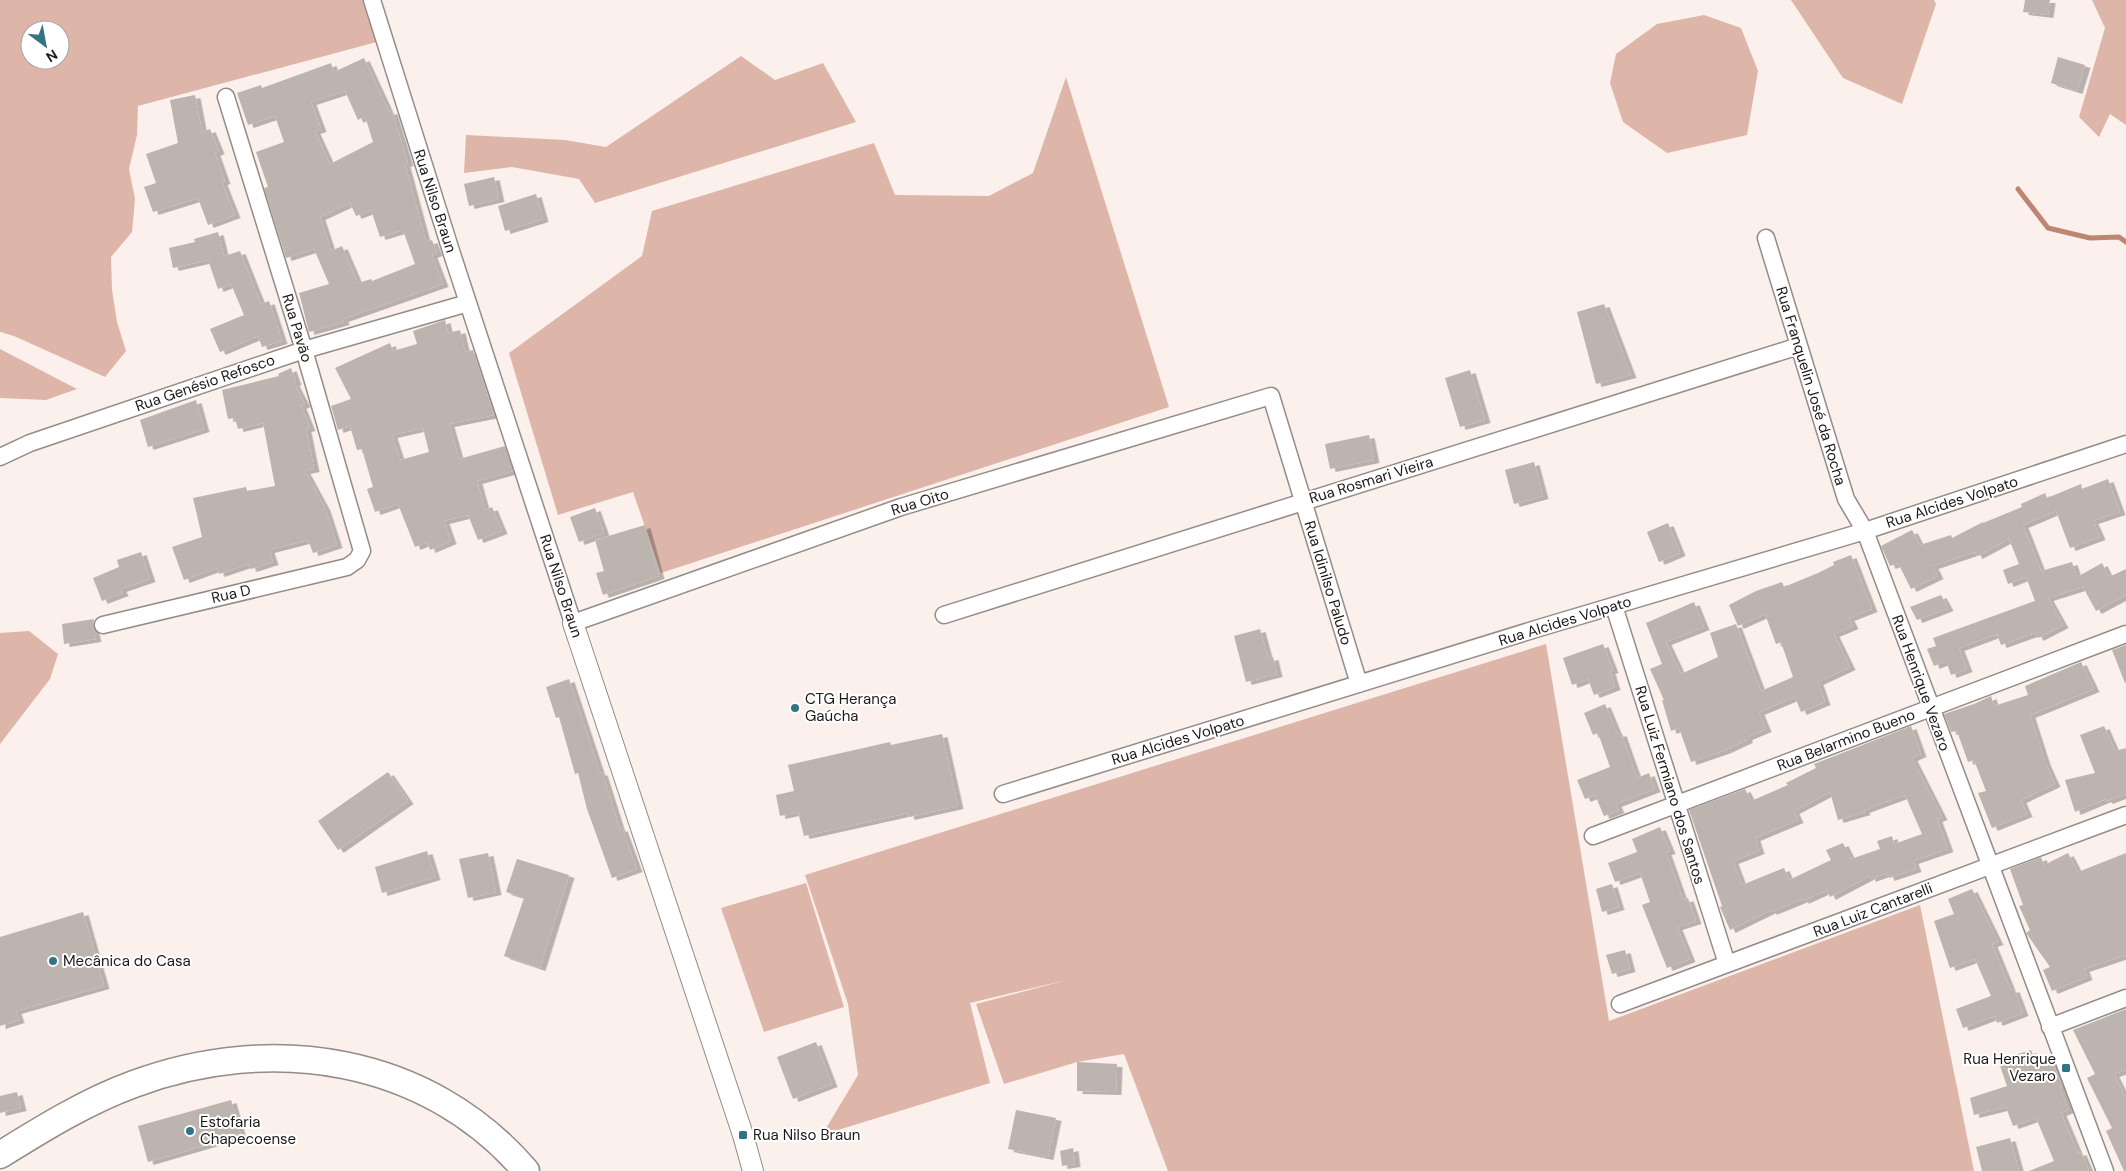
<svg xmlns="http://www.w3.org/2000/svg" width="2126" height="1171" viewBox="0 0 2126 1171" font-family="'DM Sans',sans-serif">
<defs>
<filter id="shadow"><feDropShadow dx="5.5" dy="3" stdDeviation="0" flood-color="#0004"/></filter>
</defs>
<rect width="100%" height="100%" fill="#fbf0ec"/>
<!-- green -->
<path fill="#ddb6a9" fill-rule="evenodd" d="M0 0H368L384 40 138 106 137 135 129 169 135 199 132 232 111 257 112 290 117 322 126 351 105 377 14 336 0 332ZM30 30H60V60H30Z
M1791 0H1934L1936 4 1902 104 1843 78Z
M2092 0H2126V125L2110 114 2099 137 2079 117 2105 28Z
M1704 15 1741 28 1758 71 1747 135 1667 153 1623 122 1610 83 1616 54 1657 24Z
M741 56 775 80 823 63 856 122 595 203 579 179 512 167 464 173 466 135 565 140 606 147Z
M1066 77 1169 407 661 573 633 492 558 515 509 353 642 256 652 211 874 143 895 195 989 196 1033 173Z
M0 349 77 389 46 400 0 398Z
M29 631 58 654 50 679 0 744V633Z
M1546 644 1609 1021 1920 905 1974 1171H1168L1124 1054 1077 1062 1004 1084 976 1004 1067 980 970 1003 990 1083 822 1135 858 1075 848 1004 805 875Z
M806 883 844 1007 764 1032 721 908Z"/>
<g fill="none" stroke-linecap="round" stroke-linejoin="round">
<!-- stream -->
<path stroke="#bd8572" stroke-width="5" d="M2018 189 2048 228 2090 238 2119 237 2126 242"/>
</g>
<!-- building -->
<path fill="#bdb3af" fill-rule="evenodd" filter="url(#shadow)" d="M2025 0H2050L2048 15 2023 12Z
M2058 57 2085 65 2077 91 2051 83Z
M364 58 389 112 392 111 408 163 405 164 426 242 432 240 437 253 432 255 443 284 343 319 344 322 309 332 299 293 329 284 314 249 286 258 264 188 268 187 256 152 284 142 275 116 248 125 237 93 261 85 262 88 331 63 334 72ZM345 91 358 120 365 116 373 142 330 164 315 131 321 129 311 102ZM350 203 356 216 371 210 380 237 403 230 415 264 372 281 371 279 358 283 342 246 331 251 320 217Z
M195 95 202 132 210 129 219 151 215 153 225 181 222 182 235 215 208 225 198 198 153 212 144 187 156 183 146 154 178 143 170 100Z
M494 177 499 199 469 206 464 184Z
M536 194 543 219 505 231 498 206Z
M218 232 224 256 240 251 261 304 269 301 282 341 262 347 258 336 220 352 210 329 244 315 231 284 218 289 208 260 173 268 169 248 195 242 194 239Z
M1604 304 1631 375 1596 384 1577 312Z
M445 320 448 333 460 330 465 352 473 350 494 415 449 424 459 459 505 446 513 471 477 481 485 510 492 507 502 531 478 540 468 515 444 521 451 541 430 550 427 542 415 547 398 504 375 512 367 489 373 487 362 449 357 450 350 426 338 430 331 406 351 399 335 368 390 343 393 351 417 344 413 331ZM423 428 429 452 400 460 392 435Z
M291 368 296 382 294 383 305 404 301 406 310 428 306 429 314 469 305 471 325 508 337 545 313 553 308 540 269 550 273 562 251 569 249 564 219 574 217 568 184 580 172 547 202 537 193 498 246 487 247 491 275 486 263 423 238 429 235 418 228 419 222 390 279 376 278 374Z
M1470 370 1485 420 1460 427 1445 378Z
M196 400 204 429 148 447 140 420Z
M1369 435 1374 460 1330 469 1325 444Z
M1534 462 1543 496 1514 504 1505 470Z
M2108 479 2120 512 2093 521 2100 537 2070 548 2056 511 2023 525 2041 571 2072 562 2077 577 2102 563 2109 577 2126 569V595L2096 611 2083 587 2048 598 2063 625 2038 638 2035 633 2001 645 1997 634 1959 648 1967 669 1951 675 1946 661 1934 666 1927 649 1936 646 1933 638 2035 601 2026 577 2008 584 2003 570 2019 564 2009 539 1977 556 1975 552 1933 566 1938 576 1911 589 1898 563 1890 566 1881 546 1912 530 1920 545 1951 535 1952 538 1983 522V523L2022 507 2021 504 2045 493 2047 498 2081 484 2082 489Z
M595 508 604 533 579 542 570 517Z
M1668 523 1680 553 1659 562 1647 532Z
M645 525 659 576 603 595 596 573 604 571 595 540Z
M141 552 150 579 121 589 123 593 102 601 93 578 119 567 117 560Z
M1851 555 1872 609 1849 618 1853 626 1834 634 1850 667 1818 682 1825 702 1801 712 1795 697 1759 712 1766 729 1747 737V740L1726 750 1691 762 1679 728 1671 731 1662 700H1664L1650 669 1662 664 1646 623 1694 602 1704 627 1666 642 1681 674 1718 657 1710 633 1736 624 1761 691 1793 677 1781 642 1776 644 1765 614 1738 626 1729 605 1756 591 1782 582 1784 587 1818 573 1834 565 1833 562Z
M1941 595 1948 608 1917 620 1910 607Z
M94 619 93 627 96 639 64 644 62 624Z
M1260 629 1268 658 1273 657 1277 674 1246 682 1234 636Z
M1603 644 1613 670 1610 671 1615 687 1594 695 1588 679 1572 685 1563 658Z
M2126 645V683H2125L2112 650Z
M2081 662 2094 689 2030 715 2045 762 2055 784 2021 800 2027 814 1992 828 1978 793 1986 791 1974 760 1968 762 1957 731 1951 732 1944 714 1974 704 1991 696 1994 706 2028 695 2025 686Z
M569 679 600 773 602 772 620 829 622 828 637 869 612 878 587 809 578 773 575 774 559 717 556 718 546 687Z
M1605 704 1615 728 1618 734 1621 733 1637 778 1649 773 1655 789 1616 804 1619 810 1604 816 1595 795 1585 799 1577 780 1610 767 1598 733 1593 735 1584 713Z
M1911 726 1921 754 1912 758 1942 817 1937 819 1948 849 1913 861 1916 869 1889 878 1887 873 1870 879V876L1830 897 1827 890 1803 901V899L1771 912V910L1730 930 1720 907 1722 906 1689 810 1745 789 1751 801 1788 785 1786 783 1816 768 1814 764ZM1830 792 1838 820 1865 812 1864 810 1905 795 1922 834 1894 844 1892 836 1877 841 1880 849 1851 859 1843 843 1826 850 1831 860 1789 880 1784 868 1742 885 1733 861 1759 851 1755 838 1798 820 1794 811Z
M2104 726 2115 751 2126 748V794L2107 801 2106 799 2075 812 2065 780 2095 773 2080 735Z
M942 734 958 806 909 817 908 813 804 836 798 812 780 816 776 795 794 791 788 765 890 742 891 745Z
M388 772 408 801 338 850 318 821Z
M1660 827 1670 851 1666 852 1683 900 1688 898 1696 921 1677 927 1690 959 1667 968 1642 905 1650 902 1640 873 1615 882 1608 863 1637 852 1632 839Z
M427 851 435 877 382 893 375 867Z
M488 853 496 892 468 898 459 859Z
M2068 853 2078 872 2126 853V955L2084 969 2087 977 2052 991 2043 970 2050 967 2026 933 2030 930 2019 906 2023 905 2010 869 2041 857 2044 865Z
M517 859 569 875 540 968 504 956 524 898 506 892Z
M1612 884 1619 907 1602 912 1596 889Z
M1972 889 1998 942 1992 944 2011 990 2014 989 2023 1013 1997 1023 1995 1016 1963 1028 1956 1009 1991 996 1975 959 1950 968 1934 921 1954 914 1948 899Z
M83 912 104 986 16 1011 19 1020 0 1026V937Z
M1625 950 1630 969 1612 974 1606 955Z
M2126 1009V1070L2114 1074 2126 1099V1171H2124L2106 1131 2112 1128 2087 1078 2095 1074 2073 1030Z
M816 1042 832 1084 793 1099 777 1057Z
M2031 1050 2038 1067 2052 1061 2062 1086 2060 1087 2068 1110 2061 1113 2078 1153 2081 1152 2089 1171H2029L2054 1161 2036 1118 2013 1126 2006 1107 1974 1115 1970 1098 2007 1086 1998 1060Z
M1077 1062 1117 1064 1116 1092 1077 1091Z
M17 1092 21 1108 0 1113V1096Z
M231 1100 241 1135 148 1162 138 1126Z
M1016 1110 1056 1118 1048 1157 1008 1149Z
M2010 1138 2019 1171H1982L1976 1147Z
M1073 1148 1075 1164 1062 1166 1060 1151Z"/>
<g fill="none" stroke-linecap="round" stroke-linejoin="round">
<!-- minor casing -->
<g stroke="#958b87" stroke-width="19">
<path id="minor" d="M372 0 452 254 573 623 901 507 1271 396 1359 684
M1766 238 1846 499 1865 531 2105 1171
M0 457 30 443 304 350 468 303
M1614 606 1727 964
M944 615 1799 346
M103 625 347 567 357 560 362 551 304 350 226 97
M1003 794 1539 628 1865 531 2126 444
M1593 836 2126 634
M1620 1004 2126 815
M2050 1027 2126 998"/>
</g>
<!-- tertiary casing -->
<g stroke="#958b87" stroke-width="22">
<path id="tertiary" d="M573 623 743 1135 753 1171"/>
</g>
<!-- trunk casing -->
<g stroke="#958b87" stroke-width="29">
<path id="trunk" d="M0 1155C42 1129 87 1101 134 1084 271 1033 428 1056 526 1171"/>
</g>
<!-- minor -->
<use href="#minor" stroke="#fff" stroke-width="16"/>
<!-- tertiary -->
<use href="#tertiary" stroke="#fff" stroke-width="20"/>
<!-- trunk -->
<use href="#trunk" stroke="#fff" stroke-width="26"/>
</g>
<!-- markers -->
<g fill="#327386" stroke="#fff" stroke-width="2">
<circle cx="795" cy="708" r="5"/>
<circle cx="53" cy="961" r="5"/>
<rect x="2061" y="1063" width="10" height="10" rx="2.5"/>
<circle cx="190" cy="1131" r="5"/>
<rect x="738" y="1130" width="10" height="10" rx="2.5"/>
</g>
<g text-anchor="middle" stroke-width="4" stroke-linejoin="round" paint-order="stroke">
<!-- street labels -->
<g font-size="15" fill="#1d1918" stroke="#fff">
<text transform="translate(435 201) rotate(72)" y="5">Rua Nilso Braun</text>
<text transform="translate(297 328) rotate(73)" y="5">Rua Pavão</text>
<text transform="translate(205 383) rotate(-19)" y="5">Rua Genésio Refosco</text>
<text transform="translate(1811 386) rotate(73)" y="5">Rua Franquelin José da Rocha</text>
<text transform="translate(1371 480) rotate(-17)" y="5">Rua Rosmari Vieira</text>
<text transform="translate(920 502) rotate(-17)" y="5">Rua Oito</text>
<text transform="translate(1952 502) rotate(-18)" y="5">Rua Alcides Volpato</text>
<text transform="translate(1328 583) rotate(73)" y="5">Rua Idinilso Paludo</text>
<text transform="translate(561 586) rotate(72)" y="5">Rua Nilso Braun</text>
<text transform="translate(231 594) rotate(-13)" y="5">Rua D</text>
<text transform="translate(1565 621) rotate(-17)" y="5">Rua Alcides Volpato</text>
<text transform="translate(1921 683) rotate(70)" y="5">Rua Henrique Vezaro</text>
<text transform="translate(1178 740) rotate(-17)" y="5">Rua Alcides Volpato</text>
<text transform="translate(1846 740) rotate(-21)" y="5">Rua Belarmino Bueno</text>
<text transform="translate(1670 785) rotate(73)" y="5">Rua Luiz Fermiano dos Santos</text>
<text transform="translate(1873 910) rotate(-21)" y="5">Rua Luiz Cantarelli</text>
</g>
<!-- poi labels -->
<g font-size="15" fill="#1d1918" stroke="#fff" text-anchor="start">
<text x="805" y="704">CTG Herança<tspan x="805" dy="17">Gaúcha</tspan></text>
<text x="63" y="966">Mecânica do Casa</text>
<text x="2056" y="1064" text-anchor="end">Rua Henrique<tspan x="2056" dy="17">Vezaro</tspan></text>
<text x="200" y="1127">Estofaria<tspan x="200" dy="17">Chapecoense</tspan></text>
<text x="753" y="1140">Rua Nilso Braun</text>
</g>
</g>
<!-- north arrow -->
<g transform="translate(45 45) rotate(148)"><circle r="24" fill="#ffffff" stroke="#a5a3a3"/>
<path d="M0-4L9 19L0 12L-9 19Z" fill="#327386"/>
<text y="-8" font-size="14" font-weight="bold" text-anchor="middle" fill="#1d1918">N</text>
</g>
</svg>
